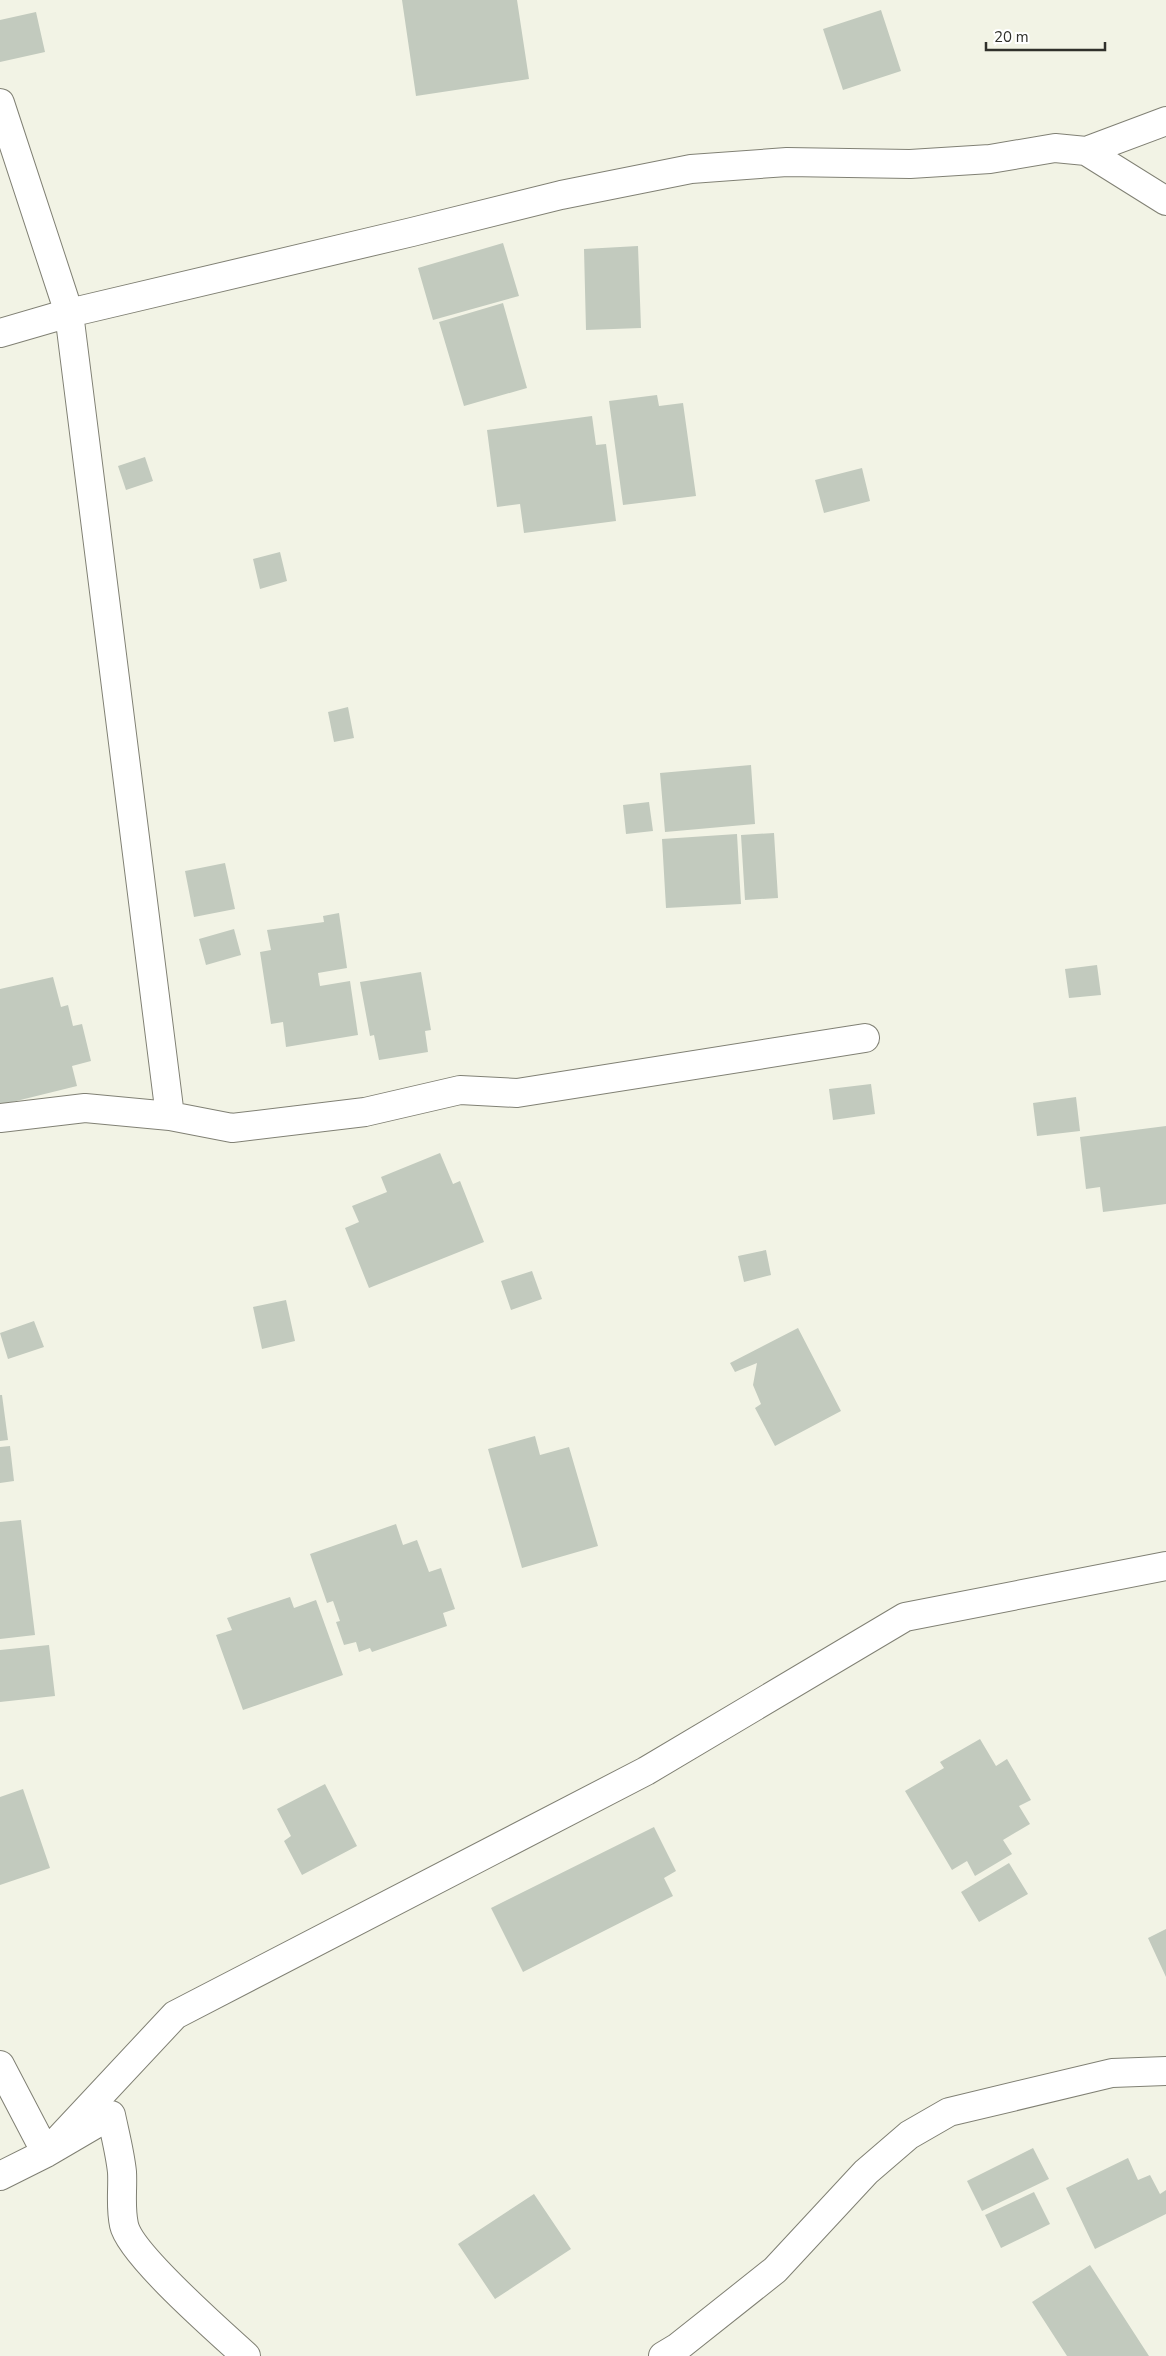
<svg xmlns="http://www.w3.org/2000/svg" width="1166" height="2356" viewBox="0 0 1166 2356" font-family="'Nunito Sans',sans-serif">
<rect width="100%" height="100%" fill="#f2f3e5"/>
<!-- building -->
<path fill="#c2cabe" d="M402 0H517L529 79 416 96Z
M881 10 901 71 843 90 823 29Z
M36 12 45 52 0 62V20Z
M503 243 519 296 433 320 418 268Z
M638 246 641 328 586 330 584 249Z
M503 303 527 388 464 406 439 322Z
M657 395 659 406 683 403 696 496 623 505 609 401Z
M592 416 596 445 606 444 616 521 524 533 520 504 497 507 487 430Z
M145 457 153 481 126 490 118 466Z
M862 468 870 501 824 513 815 480Z
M280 552 287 581 260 589 253 559Z
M348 707 354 738 334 742 328 712Z
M751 765 755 824 665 832 660 773Z
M649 802 653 831 626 834 623 805Z
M774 833 778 898 745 900 741 835Z
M737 834 741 904 666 908 662 839Z
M225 863 235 909 194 917 185 871Z
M339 913 347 968 318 973 320 986 350 981 358 1035 286 1047 283 1022 271 1024 260 952 271 950 267 930 324 922 323 916Z
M234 929 241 955 206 965 199 939Z
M1097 965 1101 995 1069 998 1065 969Z
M421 972 431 1030 425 1031 428 1052 379 1060 374 1035 370 1036 360 982Z
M53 977 61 1007 68 1005 73 1026 82 1024 91 1061 72 1066 77 1086 0 1105V989Z
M871 1084 875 1114 833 1120 829 1089Z
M1076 1097 1080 1131 1037 1136 1033 1103Z
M1166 1126V1204L1103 1212 1100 1187 1086 1189 1080 1137Z
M440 1153 453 1184 460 1181 484 1242 369 1288 345 1228 359 1222 352 1206 387 1192 381 1177Z
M766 1250 771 1275 744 1282 738 1256Z
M532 1271 542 1299 511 1310 501 1281Z
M286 1300 295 1341 262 1349 253 1307Z
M34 1321 44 1347 8 1359 0 1333Z
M798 1328 841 1411 775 1446 755 1408 761 1404 753 1385 757 1363 735 1372 730 1363Z
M0 1395H2L8 1440 0 1441Z
M535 1436 540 1455 569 1447 598 1546 522 1568 488 1449Z
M10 1446 14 1481 0 1483V1447Z
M21 1520 35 1635 0 1639V1522Z
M396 1524 403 1545 417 1540 429 1572 441 1568 455 1609 443 1613 447 1626 372 1652 370 1648 359 1652 356 1642 344 1645 336 1622 340 1621 333 1601 327 1603 310 1554Z
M290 1597 294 1608 316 1600 343 1675 243 1710 216 1635 232 1630 227 1618Z
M49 1645 55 1696 0 1702V1650Z
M980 1739 996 1766 1007 1759 1031 1800 1019 1806 1030 1824 1003 1840 1012 1854 975 1876 967 1861 952 1870 905 1791 944 1768 940 1762Z
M325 1784 357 1846 302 1875 284 1841 291 1836 277 1809Z
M23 1789 50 1868 0 1885V1797Z
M654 1827 676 1871 664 1878 673 1896 523 1972 491 1908Z
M1009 1863 1028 1894 979 1922 961 1892Z
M1166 1929V1977L1148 1938Z
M1033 2148 1049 2179 982 2211 967 2181Z
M1128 2158 1138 2180 1150 2175 1160 2194 1166 2190V2214L1095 2249 1066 2188Z
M1034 2192 1050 2224 1001 2248 985 2215Z
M534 2194 571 2249 495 2299 458 2244Z
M1090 2265 1149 2356H1067L1032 2302Z"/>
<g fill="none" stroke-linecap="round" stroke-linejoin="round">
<!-- minor casing -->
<g stroke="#808074" stroke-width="30">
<path id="minor" d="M0 103 69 313 170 1116
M1086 151 1166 121
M0 333 69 313 412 232 561 195 691 169 787 162 910 164 990 159 1055 148 1086 151 1166 201
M0 1118 85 1108 170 1116 232 1128 365 1112 460 1090 517 1093 865 1038
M0 2065 46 2153 111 2115C115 2134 120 2153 122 2172 123 2189 120 2207 124 2225 130 2254 221 2333 246 2356
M0 2176 46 2153 175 2015 646 1771 905 1617 1166 1566
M663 2356 678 2347 775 2270 866 2172 909 2135 949 2112 1112 2073 1166 2071"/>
</g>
<!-- minor -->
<use href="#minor" stroke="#fff" stroke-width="28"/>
</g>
<!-- scale -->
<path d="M986 42v8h119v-8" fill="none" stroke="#30302b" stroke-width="2.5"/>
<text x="994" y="42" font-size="15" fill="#30302b" stroke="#ffffff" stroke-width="4" paint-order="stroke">20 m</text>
</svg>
